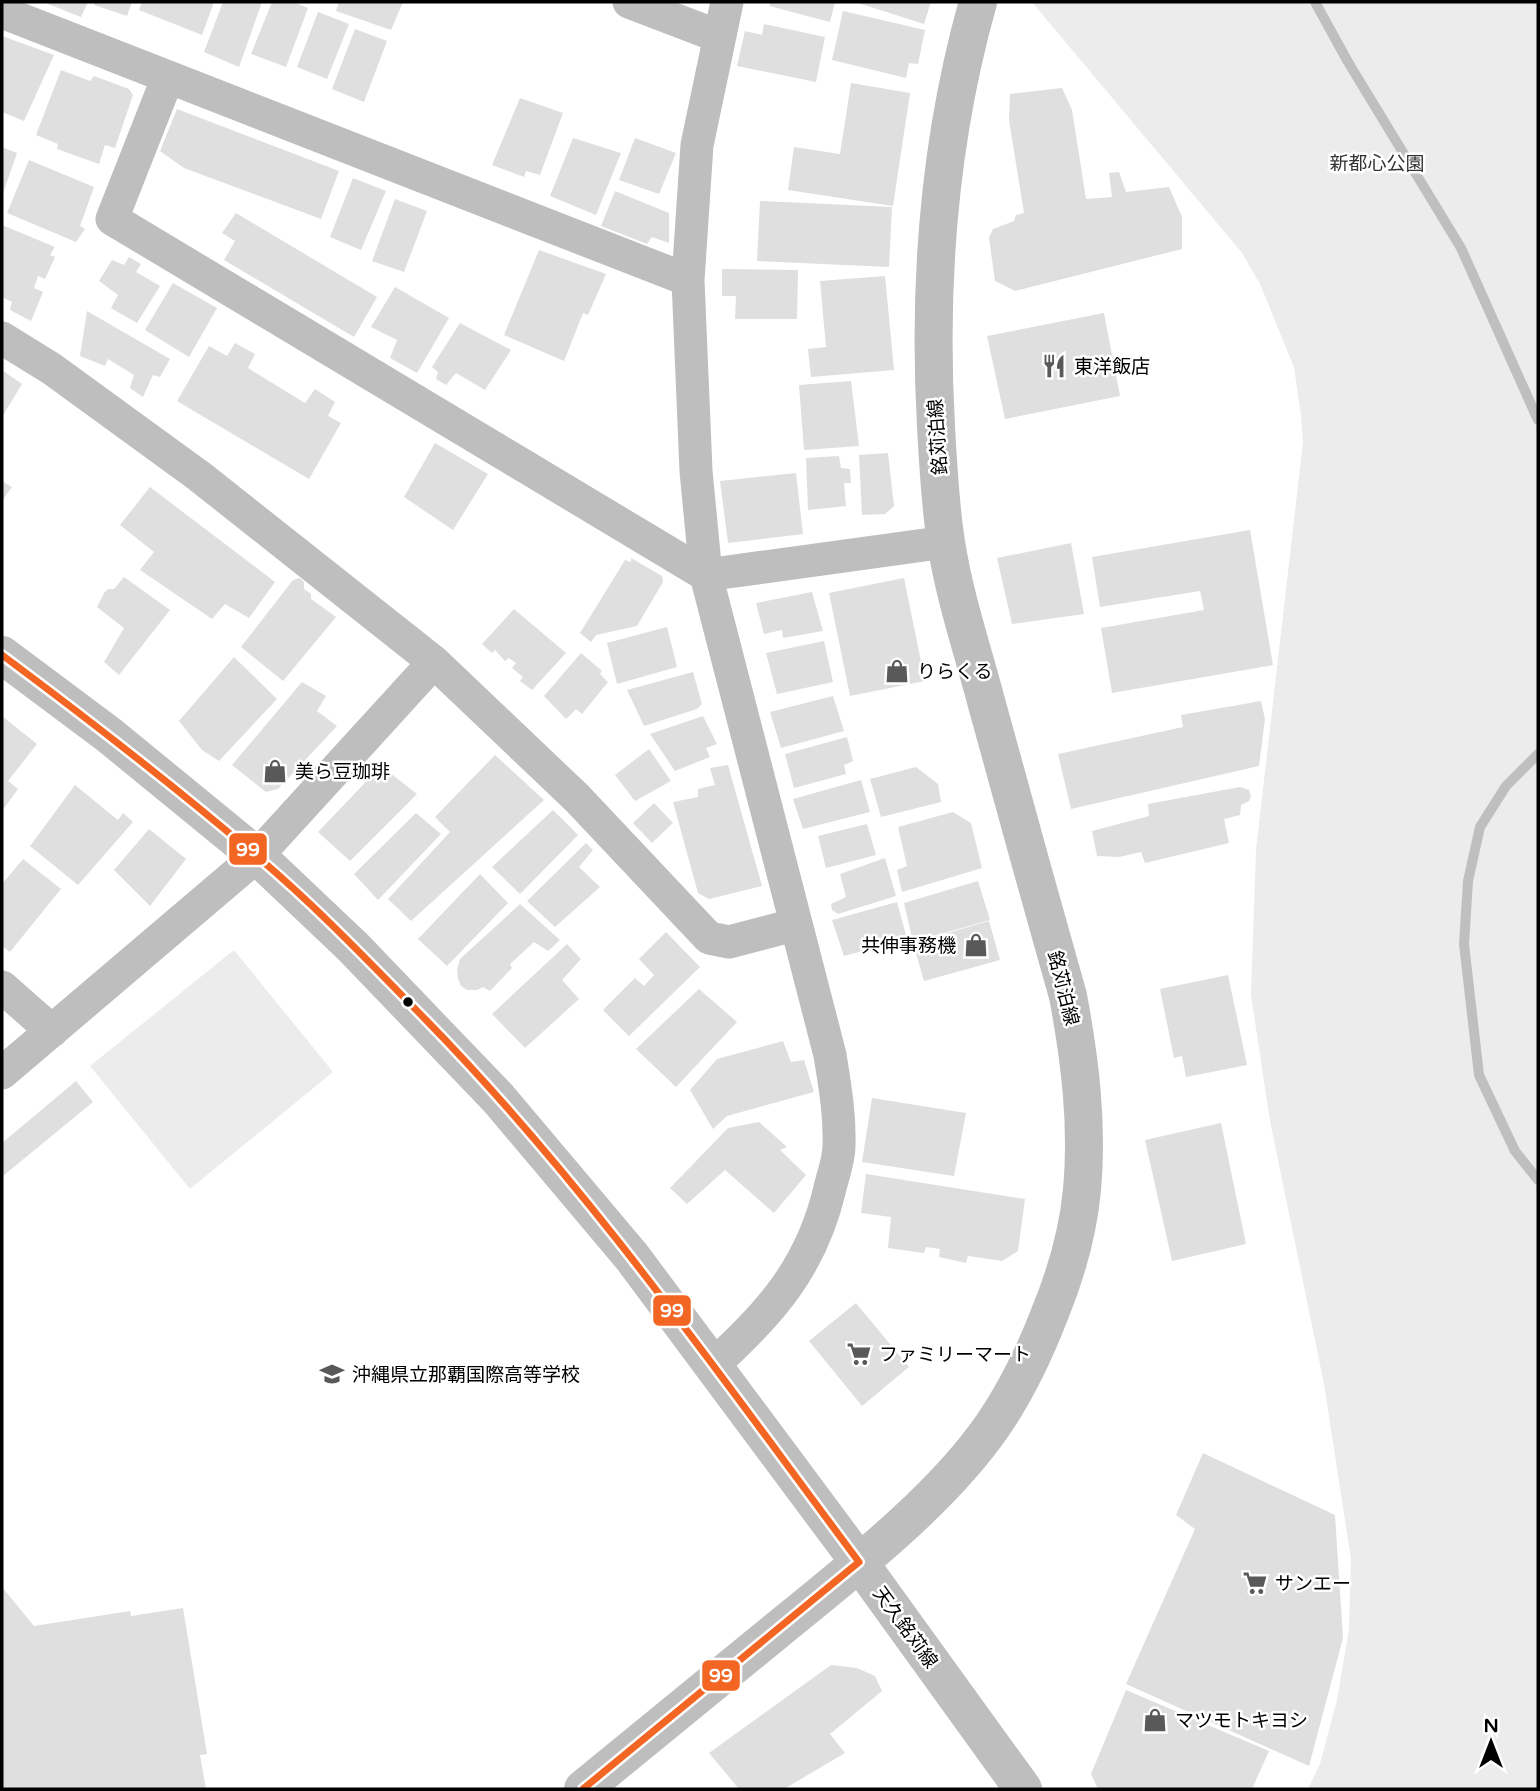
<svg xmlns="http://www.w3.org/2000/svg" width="1540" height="1791" viewBox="0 0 1540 1791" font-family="'Varela Round','Noto Sans JP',sans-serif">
<rect width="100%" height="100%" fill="#fff"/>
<!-- green -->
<path fill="#ececec" d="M1032 2H1538V1789H1308L1320 1764 1337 1700 1349 1629 1351 1559 1324 1384 1270 1121 1251 995 1256 850 1303 442 1301 416 1294 367 1260 284 1242 253Z
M234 950 333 1072 190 1189 90 1066Z"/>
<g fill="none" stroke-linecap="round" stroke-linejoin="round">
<!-- stream -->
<path stroke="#bfbfbf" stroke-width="10" d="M1315 2 1348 62 1461 248 1538 420
M1538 754 1506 786 1480 827 1468 881 1464 944 1479 1075 1515 1151 1538 1180"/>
</g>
<!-- building -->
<path fill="#dfdfdf" d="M49 2H88L81 17 48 4Z
M96 2H132L127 16 94 5Z
M142 2H214L202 35 139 10Z
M223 2H262L239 67 204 52Z
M272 2H293L308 8 286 67 251 54Z
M339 2 354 3 403 2 391 30 336 11Z
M771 2H835L830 22 769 6Z
M855 2H931L924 24Z
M843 11 925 30 918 64 909 63 906 78 832 60Z
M318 12 349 24 327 79 297 67Z
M764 24 825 37 816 82 737 66 745 31 762 35Z
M355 29 387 41 364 102 332 89Z
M2 36 54 55 24 121 2 112Z
M61 70 90 81 94 76 129 89 133 95 115 148 105 145 99 164 57 149 58 144 36 135Z
M851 83 910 93 893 206 788 190 794 147 840 154Z
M1062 88 1072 110 1086 199 1112 197 1109 173 1119 172 1126 192 1169 187 1182 217V249L1015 291 995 281 989 238 993 229 1014 221 1016 215 1024 213 1009 120 1010 94Z
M520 98 563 113 540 175 526 171 524 177 492 165Z
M177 109 339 171 321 219 184 168 160 151Z
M573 138 621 153 596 215 550 196Z
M635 138 676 153 659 194 619 180Z
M2 147 17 153 2 196Z
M29 160 94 187 80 226 85 229 76 242 7 213Z
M353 178 386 191 361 250 330 237Z
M615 191 669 213V243L652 237 647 244 601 226Z
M395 199 427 211 404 272 372 261Z
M760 201 892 207 889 267 757 261Z
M236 213 377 297 354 337 224 260 235 241 222 233Z
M2 225 55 247 50 255 55 257 45 279 38 276 34 288 43 292 31 321 10 310 12 302 2 297Z
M539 250 606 274 588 315 583 313 564 361 504 335Z
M129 257 141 264 136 272 160 286 137 323 111 308 118 295 99 281 112 260 124 265Z
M722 269 798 270 797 319H735L736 296H722Z
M885 276 894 370 811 377 808 349 826 347 820 281Z
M173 283 217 308 189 357 145 330Z
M395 287 449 318 417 373 390 358 397 340 371 327Z
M87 311 170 359 160 377 153 375 143 397 130 388 134 375 108 359 105 366 80 356Z
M1104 313 1120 396 1005 419 987 336Z
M460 323 511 350 485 390 456 373 446 385 436 379 438 372 432 367Z
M235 343 255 354 248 368 305 403 315 389 335 402 328 416 341 423 309 479 177 401 209 346 227 356Z
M2 370 22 384 2 417Z
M851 381 859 446 804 450 799 385Z
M435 443 488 474 453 530 404 497Z
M888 453 894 506 885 514 862 515 859 455Z
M839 456 841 468 850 469 851 483H844L846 506 808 510 806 458Z
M796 473 803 534 728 543 720 481Z
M2 481 12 487 2 501Z
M150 487 275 582 249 618 225 604 212 619 140 570 154 552 120 525Z
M1250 530 1273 665 1112 693 1101 628 1204 610 1200 591 1100 607 1092 557Z
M1071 543 1084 614 1012 624 997 558Z
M631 558 662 576 663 582 637 626 596 635 591 642 580 633 625 560 631 562Z
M124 577 170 610 119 675 104 662 124 628 97 607 104 593 108 589H114Z
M300 578 304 582V589L311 594V599L336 617 283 681 241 647 293 580Z
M904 578 925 681 850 696 829 593Z
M812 592 823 631 783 638 782 630 764 634 756 603Z
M514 609 566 653 532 690 520 681 523 677 512 668 516 663 509 658 505 661 495 650 492 653 482 644Z
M667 627 677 667 617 684 607 643Z
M824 641 833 682 777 694 766 653Z
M581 653 602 671 600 674 608 682 582 714 576 709 566 719 544 696Z
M234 657 277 699 219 761 202 750 179 721Z
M693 672 702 704 697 709 644 726 627 690Z
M302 682 326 696 317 711 337 726 278 789 266 792 232 765Z
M833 696 844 731 781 748 770 712Z
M1261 701 1265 719 1259 766 1071 809 1058 754 1183 727 1181 715Z
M2 716 37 744 8 781 18 789 2 811Z
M703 716 717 744 706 748 710 757 675 771 650 734Z
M847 737 853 761 844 765 846 774 794 788 785 754Z
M649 749 671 781 635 801 615 775Z
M495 755 544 800 411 921 388 899 450 832 435 817Z
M728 765 762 886 709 899 698 893 673 802 698 797V789L715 785 710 768Z
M381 766 417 794 350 861 318 832Z
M916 767 938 784 941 802 881 817 870 779Z
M861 780 870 812 803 829 793 799Z
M75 785 118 820 123 813 133 822 78 885 30 846Z
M1240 787 1249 790 1251 797 1249 801 1241 805 1240 815 1224 819 1229 843 1145 863 1141 852 1119 857 1097 856 1092 831 1149 816 1148 804Z
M654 803 673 823 652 843 633 823Z
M553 810 578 835 520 894 492 867Z
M953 812 971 823 982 868 902 892 897 870 907 866 898 827Z
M416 813 441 834 378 900 354 874Z
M867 824 876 855 826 868 818 836Z
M149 829 186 859 150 906 114 870Z
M586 843 593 850 579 867 600 887 555 927 527 901Z
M885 858 896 896 838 914 832 910 831 904 846 897 840 874Z
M23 859 61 889 10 952 2 946V884Z
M480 874 508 903 447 966 418 939Z
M978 881 990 920 913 942 904 903Z
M897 902 907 939 844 956 832 920Z
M520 904 560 940 548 951 534 942 510 964 512 968 490 991 483 987 477 990H467L461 986 458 979 457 970 460 959Z
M989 921 1000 960 924 981 913 943Z
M666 932 700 967 629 1036 603 1010 635 978 644 986 654 975 639 959Z
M567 944 581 959 562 980 579 999 525 1048 492 1014Z
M1228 975 1247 1065 1186 1077 1182 1056 1174 1058 1160 989Z
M699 989 737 1022 676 1087 636 1049Z
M783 1041 791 1062 804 1060 814 1092 727 1116 713 1129 690 1090 717 1059Z
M76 1081 93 1102 3 1176 2 1143Z
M872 1098 966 1113 954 1176 862 1162Z
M759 1122 787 1147 780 1150 806 1175 774 1213 725 1170 687 1204 670 1188 728 1128Z
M1221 1123 1246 1244 1172 1261 1145 1140Z
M866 1174 1025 1199 1018 1251 1002 1261 968 1256 966 1263 939 1257 940 1249 926 1247 924 1253 888 1248 891 1217 861 1213Z
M856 1303 909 1367 862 1406 809 1341Z
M1203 1453 1335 1515 1343 1638 1309 1766 1126 1684 1195 1529 1176 1515Z
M2 1587 34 1626 130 1611 131 1616 183 1608 207 1754 200 1755 206 1789H2Z
M831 1665 857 1668 875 1676 882 1691 830 1734 845 1753 784 1789H739L709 1753Z
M1126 1690 1269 1751 1252 1789H1098L1091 1774Z"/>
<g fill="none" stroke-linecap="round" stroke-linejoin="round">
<!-- minor -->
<path stroke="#bebebe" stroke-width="33" d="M629 2 718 36
M2 12 688 280
M168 77 112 219 706 575 946 542
M2 338 52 369 199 476 434 662 577 798 709 938 729 942 794 925
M2 987 52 1031
M2 1073 257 856 434 662
M713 1365C771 1313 812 1266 830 1188 833 1175 839 1160 839 1146 840 1115 835 1086 830 1055L706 575 696 471 688 280 697 145 727 2"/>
<!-- tertiary -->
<path stroke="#bebebe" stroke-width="38" d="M2 655 109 735 257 856 353 947 498 1098 632 1257 859 1562 1023 1789
M583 1789C647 1736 711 1684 775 1632 847 1573 940 1502 993 1425 1017 1390 1035 1352 1050 1313 1066 1274 1078 1232 1082 1190 1088 1125 1080 1060 1068 996 1040 898 1013 799 986 701 972 648 954 595 946 542 940 504 938 464 936 426 928 283 939 140 978 2"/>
<!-- bus-1 casing -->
<g stroke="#fff" stroke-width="12">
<path id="bus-1" d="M2 655C88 719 173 785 254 854 314 904 372 965 427 1021 588 1186 721 1377 859 1562
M583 1789 859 1562"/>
</g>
<!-- bus-1 -->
<use href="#bus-1" stroke="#f26522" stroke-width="7"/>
</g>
<!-- icons -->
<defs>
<g id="restaurant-bare" transform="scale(1.89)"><path d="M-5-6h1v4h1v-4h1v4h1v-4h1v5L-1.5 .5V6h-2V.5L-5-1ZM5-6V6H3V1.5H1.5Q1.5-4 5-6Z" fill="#595959" stroke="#fff" stroke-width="2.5" paint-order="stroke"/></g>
<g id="shop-bare" transform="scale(1.89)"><path d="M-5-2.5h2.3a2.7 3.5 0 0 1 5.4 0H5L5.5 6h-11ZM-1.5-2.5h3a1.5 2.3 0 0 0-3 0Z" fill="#595959" stroke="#fff" stroke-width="2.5" paint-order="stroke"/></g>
<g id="supermarket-bare" transform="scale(1.89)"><path d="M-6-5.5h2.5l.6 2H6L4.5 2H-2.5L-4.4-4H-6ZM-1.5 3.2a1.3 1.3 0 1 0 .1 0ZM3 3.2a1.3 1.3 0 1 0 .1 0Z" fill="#595959" stroke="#fff" stroke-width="2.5" paint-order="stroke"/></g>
<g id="school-bare" transform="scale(1.89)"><path d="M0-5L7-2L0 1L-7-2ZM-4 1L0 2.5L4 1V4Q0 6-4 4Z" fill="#595959" stroke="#fff" stroke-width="2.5" paint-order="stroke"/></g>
</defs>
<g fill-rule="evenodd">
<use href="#restaurant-bare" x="1054" y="366"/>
<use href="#shop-bare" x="897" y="671"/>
<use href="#shop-bare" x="275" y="771"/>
<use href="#shop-bare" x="976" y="945"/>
<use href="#supermarket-bare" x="859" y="1354"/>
<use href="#school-bare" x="332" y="1374"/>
<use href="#supermarket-bare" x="1255" y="1583"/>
<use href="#shop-bare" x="1155" y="1720"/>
</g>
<!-- markers -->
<circle fill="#000" stroke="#fff" stroke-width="2.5" cx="408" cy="1002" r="6"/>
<g text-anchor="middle" stroke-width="5" stroke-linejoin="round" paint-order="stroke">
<!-- park labels -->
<g font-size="19" fill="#333" stroke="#fff">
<text x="1377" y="170">新都心公園</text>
</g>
<!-- poi labels -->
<g font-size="19" fill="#000" stroke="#fff" text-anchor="start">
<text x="1074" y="373">東洋飯店</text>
<text x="917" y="678">りらくる</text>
<text x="295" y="778">美ら豆珈琲</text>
<text x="956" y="952" text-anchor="end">共伸事務機</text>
<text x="879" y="1361">ファミリーマート</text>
<text x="352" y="1381">沖縄県立那覇国際高等学校</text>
<text x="1275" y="1590">サンエー</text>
<text x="1175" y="1727">マツモトキヨシ</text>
</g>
<!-- street labels -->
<g font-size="19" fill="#000" stroke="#fff">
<text transform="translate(937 437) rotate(-94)" y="7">銘苅泊線</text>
<text transform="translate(1064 988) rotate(76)" y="7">銘苅泊線</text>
<text transform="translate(906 1627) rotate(54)" y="7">天久銘苅線</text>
</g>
</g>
<g stroke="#fff" stroke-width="2.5">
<rect x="228" y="832" width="40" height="34" rx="7" fill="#f26522"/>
<rect x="652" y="1294" width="40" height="33" rx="7" fill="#f26522"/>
<rect x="701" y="1659" width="40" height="33" rx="7" fill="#f26522"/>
</g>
<g font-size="19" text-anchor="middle" font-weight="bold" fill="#fff">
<text x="248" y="856">99</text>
<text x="672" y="1317">99</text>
<text x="721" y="1682">99</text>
</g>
<!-- border -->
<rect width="1540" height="1791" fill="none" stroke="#000000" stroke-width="7"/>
<!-- north arrow -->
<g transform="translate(1491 1742)" stroke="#ffffff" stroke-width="5" paint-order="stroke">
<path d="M0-5L12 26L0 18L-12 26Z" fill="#000000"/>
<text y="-10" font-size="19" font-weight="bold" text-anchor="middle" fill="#000000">N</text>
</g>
</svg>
